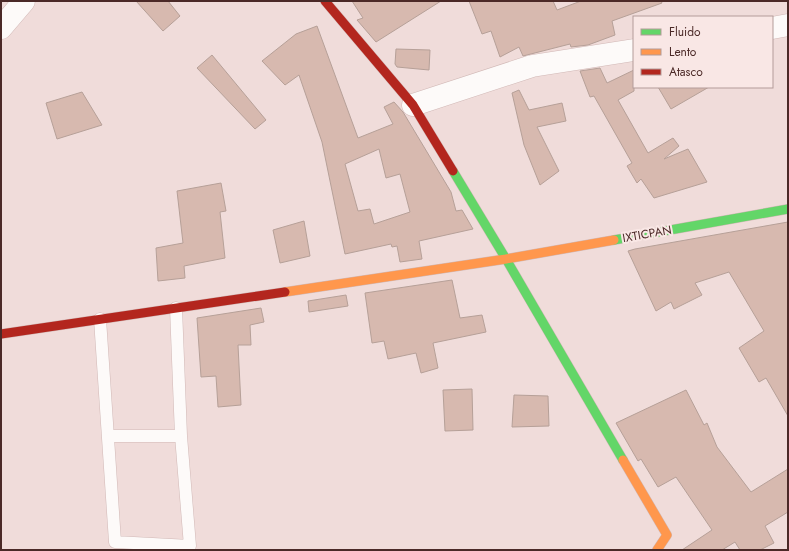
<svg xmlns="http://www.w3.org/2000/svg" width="789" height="551" viewBox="0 0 789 551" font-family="Jost,sans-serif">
<rect width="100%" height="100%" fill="#f0dcda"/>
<!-- building -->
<path fill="#d7b9af" stroke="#b6a098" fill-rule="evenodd" d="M136 1H168L180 16 163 31Z
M352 1H441L376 42 357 20 363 18Z
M469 1H553L557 10 581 1H661L662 3 612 21 615 35 588 45 571 47 570 44 523 56 519 47 500 57 491 31 482 34Z
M317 26 358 138 393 124 384 107 394 102 403 112 451 192 456 211 462 210 473 229 419 241 422 259 400 262 397 246 392 247 391 244 345 254 322 142 299 75 285 85 262 61 296 34ZM379 149 386 178 400 174 410 212 374 224 370 209 358 211 345 164Z
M396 49 430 50 429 70 397 67 395 64Z
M212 55 266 120 255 129 197 68Z
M600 68 607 83 634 70V91L618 100 648 153 673 138 679 146 664 159 688 149 707 182 654 198 641 179 637 183 627 166 632 163 594 96 590 97 580 71Z
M658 87H709L671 109Z
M519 90 529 110 562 103 566 121 537 127 559 171 540 185 524 145 512 93Z
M82 92 102 125 57 139 46 103Z
M221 183 226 211 220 212 225 258 184 266 185 278 158 281 156 248 183 243 177 191Z
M304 221 310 256 280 263 273 230Z
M788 222V416L766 378 759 382 739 348 764 331 729 272 695 283 702 295 674 309 671 302 656 311 628 251 635 249Z
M452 280 460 318 482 315 486 332 433 343 438 368 421 373 416 353 388 359 384 341 372 343 365 293Z
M346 295 348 306 309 312 308 301Z
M261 308 264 322 250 325 251 345H238L241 405 218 407 216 376 201 377 197 318Z
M472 389 473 430 445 431 443 390Z
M686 390 704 425 707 423 717 447 751 492 788 469V512L765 526 774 543 760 550H740L735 542 722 550H682L712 530 676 477 658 487 641 459 638 461 616 423Z
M514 395 548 396 549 426 512 427Z"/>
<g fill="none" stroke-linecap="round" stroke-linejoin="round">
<!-- lane casing -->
<g stroke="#d1b8b6" stroke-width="13">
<path id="lane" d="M100 319 115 542 190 546 181 436 176 308
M108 436H181"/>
</g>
<!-- street casing -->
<g stroke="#d1b8b6" stroke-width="23">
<path id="street" d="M1 28 24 1
M772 28 788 25
M413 105 532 66 634 50"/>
</g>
<!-- fast casing -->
<g stroke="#d1b8b6" stroke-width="10">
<path id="fast" d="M453 171 506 259 623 460
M614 240 788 209"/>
</g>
<!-- slow casing -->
<g stroke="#d1b8b6" stroke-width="10">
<path id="slow" d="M285 292 506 259 614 240
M623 460 667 535 657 550"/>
</g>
<!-- jam casing -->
<g stroke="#d1b8b6" stroke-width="10">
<path id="jam" d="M325 1 413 105 453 171
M1 334 285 292"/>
</g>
<!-- lane -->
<use href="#lane" stroke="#fdfaf9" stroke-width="12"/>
<!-- street -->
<use href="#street" stroke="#fdfaf9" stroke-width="22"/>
<!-- fast -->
<use href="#fast" stroke="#63d668" stroke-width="9"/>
<!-- slow -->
<use href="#slow" stroke="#ff974d" stroke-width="9"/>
<!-- jam -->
<use href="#jam" stroke="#b3261e" stroke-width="9"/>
</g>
<g text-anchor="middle" stroke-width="4" stroke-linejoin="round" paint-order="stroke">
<!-- street labels -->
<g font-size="12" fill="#4b2927" stroke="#f9e7e5">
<text transform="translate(647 234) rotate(-10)" y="4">IXTICPAN</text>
</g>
</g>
<!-- border -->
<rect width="789" height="551" fill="none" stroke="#4b2927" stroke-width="4"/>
<!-- legend -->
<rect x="633" y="16" width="140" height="72" fill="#f9e7e5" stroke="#b39b99"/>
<rect x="641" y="29" width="20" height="6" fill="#63d668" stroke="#b39b99"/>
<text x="669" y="36" font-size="12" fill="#4b2927">Fluido</text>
<rect x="641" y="49" width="20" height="6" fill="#ff974d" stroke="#b39b99"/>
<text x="669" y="56" font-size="12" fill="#4b2927">Lento</text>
<rect x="641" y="69" width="20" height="6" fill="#b3261e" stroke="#b39b99"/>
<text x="669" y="76" font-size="12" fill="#4b2927">Atasco</text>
</svg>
